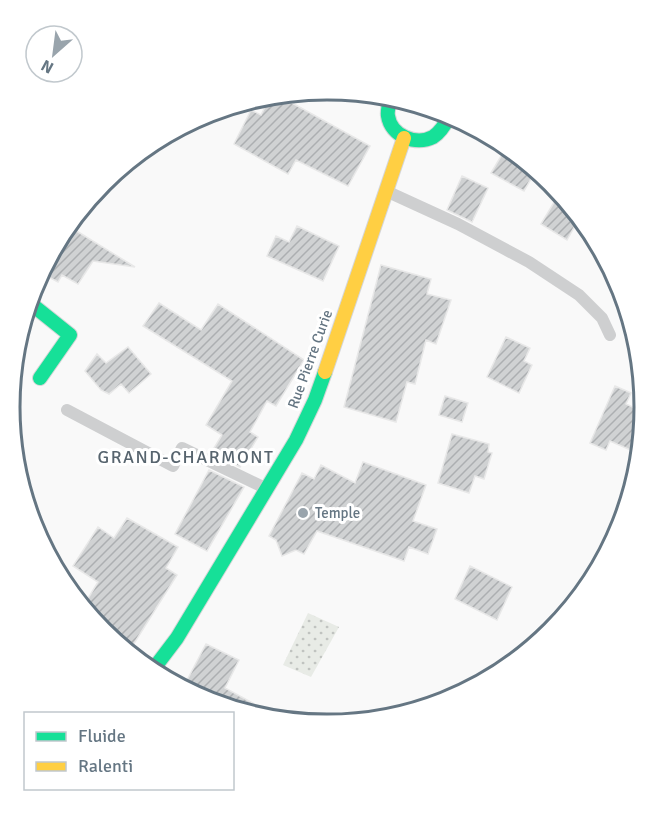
<svg xmlns="http://www.w3.org/2000/svg" width="653" height="814" viewBox="0 0 653 814" font-family="Signika,sans-serif">
<defs>
<pattern id="park-dots" width="8" height="8" patternUnits="userSpaceOnUse" patternTransform="scale(1.5)"><rect width="8" height="8" fill="#e8ebe6"/><path d="M2 2h.1M6 6h.1" fill="none" stroke="#c0c3c0" stroke-width="1.8" stroke-linecap="round"/></pattern>
<pattern id="building-hatch" width="6" height="6" patternUnits="userSpaceOnUse" patternTransform="scale(1.5)"><rect width="6" height="6" fill="#d0d2d3"/><path d="M-1 1l2-2M0 6l6-6M5 7l2-2" fill="none" stroke="#acafb1"/></pattern>
</defs>
<rect width="100%" height="100%" fill="#f9f9f9"/>
<!-- park -->
<path fill="url(#park-dots)" d="M308 613 339 627 311 677 283 665Z"/>
<!-- building -->
<path fill="url(#building-hatch)" stroke="#e8e8e8" stroke-width="1.5" d="M283 98 370 146 348 186 296 160 288 174 234 144 251 110 261 115 268 101Z
M504 151 535 172 524 191 491 173Z
M462 176 488 188 472 222 447 210Z
M556 199 566 205 577 222 567 240 541 224Z
M297 226 339 246 323 281 267 256 276 236 289 242Z
M75 230 135 267 93 261 78 284 62 275 58 282 41 273 69 233 72 235Z
M381 265 431 279 427 294 451 300 436 344 426 340 415 384 407 382 396 422 344 407Z
M159 303 201 330 218 304 304 360 276 406 267 401 250 432 258 437 240 467 217 456 219 451 214 448 222 435 206 425 232 381 143 326Z
M506 337 530 348 524 361 532 365 519 393 487 377Z
M128 347 151 374 129 393 121 384 109 394 101 390 85 371 97 354 106 363Z
M615 386 631 393 626 404 643 412 635 452 610 441 606 450 590 443Z
M445 396 468 403 462 422 439 415Z
M452 434 489 444 488 452 492 453 484 479 475 476 469 493 438 483Z
M363 462 426 485 413 521 437 529 428 554 409 547 404 561 317 531 304 554 296 550 282 556 276 540 269 536 302 473 314 479 321 465 355 483Z
M209 470 244 487 207 551 175 534Z
M127 518 178 547 166 568 177 575 130 650 102 631 84 605 98 582 73 566 98 527 114 538Z
M470 566 512 587 497 620 455 599Z
M206 644 239 660 225 688 260 707 258 711 205 700 184 686Z"/>
<g fill="none" stroke-linecap="round" stroke-linejoin="round">
<!-- fast casing -->
<g stroke="#d5d6d7" stroke-width="16">
<path id="fast" d="M389 102C389 106 387 112 388 116 391 136 416 146 433 137 441 132 446 123 450 115
M30 303 70 335 40 378
M155 667 177 638 296 440 315 400 325 372"/>
</g>
<!-- slow casing -->
<g stroke="#d5d6d7" stroke-width="16">
<path id="slow" d="M325 372 404 138"/>
</g>
<!-- lane -->
<path stroke="#cecfd0" stroke-width="12" d="M386 191 458 224 529 262 579 295 602 318 610 335
M67 410 173 466 182 448 265 488"/>
<!-- fast -->
<use href="#fast" stroke="#16e098" stroke-width="14"/>
<!-- slow -->
<use href="#slow" stroke="#ffcf43" stroke-width="14"/>
</g>
<!-- markers -->
<circle fill="#99a4ac" stroke="#fff" stroke-width="2" cx="303" cy="513" r="6"/>
<g text-anchor="middle" stroke-width="6" stroke-linejoin="round" paint-order="stroke">
<!-- street labels -->
<g font-size="15" fill="#657683" stroke="#fff">
<text transform="translate(310 359) rotate(-70)" y="5">Rue Pierre Curie</text>
</g>
<!-- poi labels -->
<g font-size="15" fill="#657683" stroke="#fff" text-anchor="start">
<text x="315" y="518">Temple</text>
</g>
<!-- quarter labels -->
<g font-size="18" letter-spacing="1.5" fill="#57646e" stroke="#fff">
<text x="186" y="463">GRAND-CHARMONT</text>
</g>
</g>
<!-- crop -->
<path d="M0 0H653V814H0ZM20 407a307 307 0 1 1 614 0a307 307 0 1 1-614 0Z" fill="#fff" fill-rule="evenodd"/>
<path fill="none" stroke="#657683" stroke-width="3" d="M20 407a307 307 0 1 1 614 0a307 307 0 1 1-614 0Z"/>
<!-- legend -->
<rect x="24" y="712" width="210" height="78" fill="#ffffff" stroke="#c1c8cd" stroke-width="1.5"/>
<rect x="36" y="732" width="30" height="9" fill="#16e098" stroke="#c1c8cd" stroke-width="1.5"/>
<text x="78" y="742" font-size="18" fill="#657683">Fluide</text>
<rect x="36" y="762" width="30" height="9" fill="#ffcf43" stroke="#c1c8cd" stroke-width="1.5"/>
<text x="78" y="772" font-size="18" fill="#657683">Ralenti</text>
<!-- north arrow -->
<g transform="translate(54 54) rotate(208)"><circle r="28" fill="#ffffff" stroke="#c1c8cd" stroke-width="1.5"/>
<path d="M0-4.5L10 22L0 15L-10 22Z" fill="#99a4ac"/>
<text y="-9" font-size="16" font-weight="bold" text-anchor="middle" fill="#657683">N</text>
</g>
</svg>
